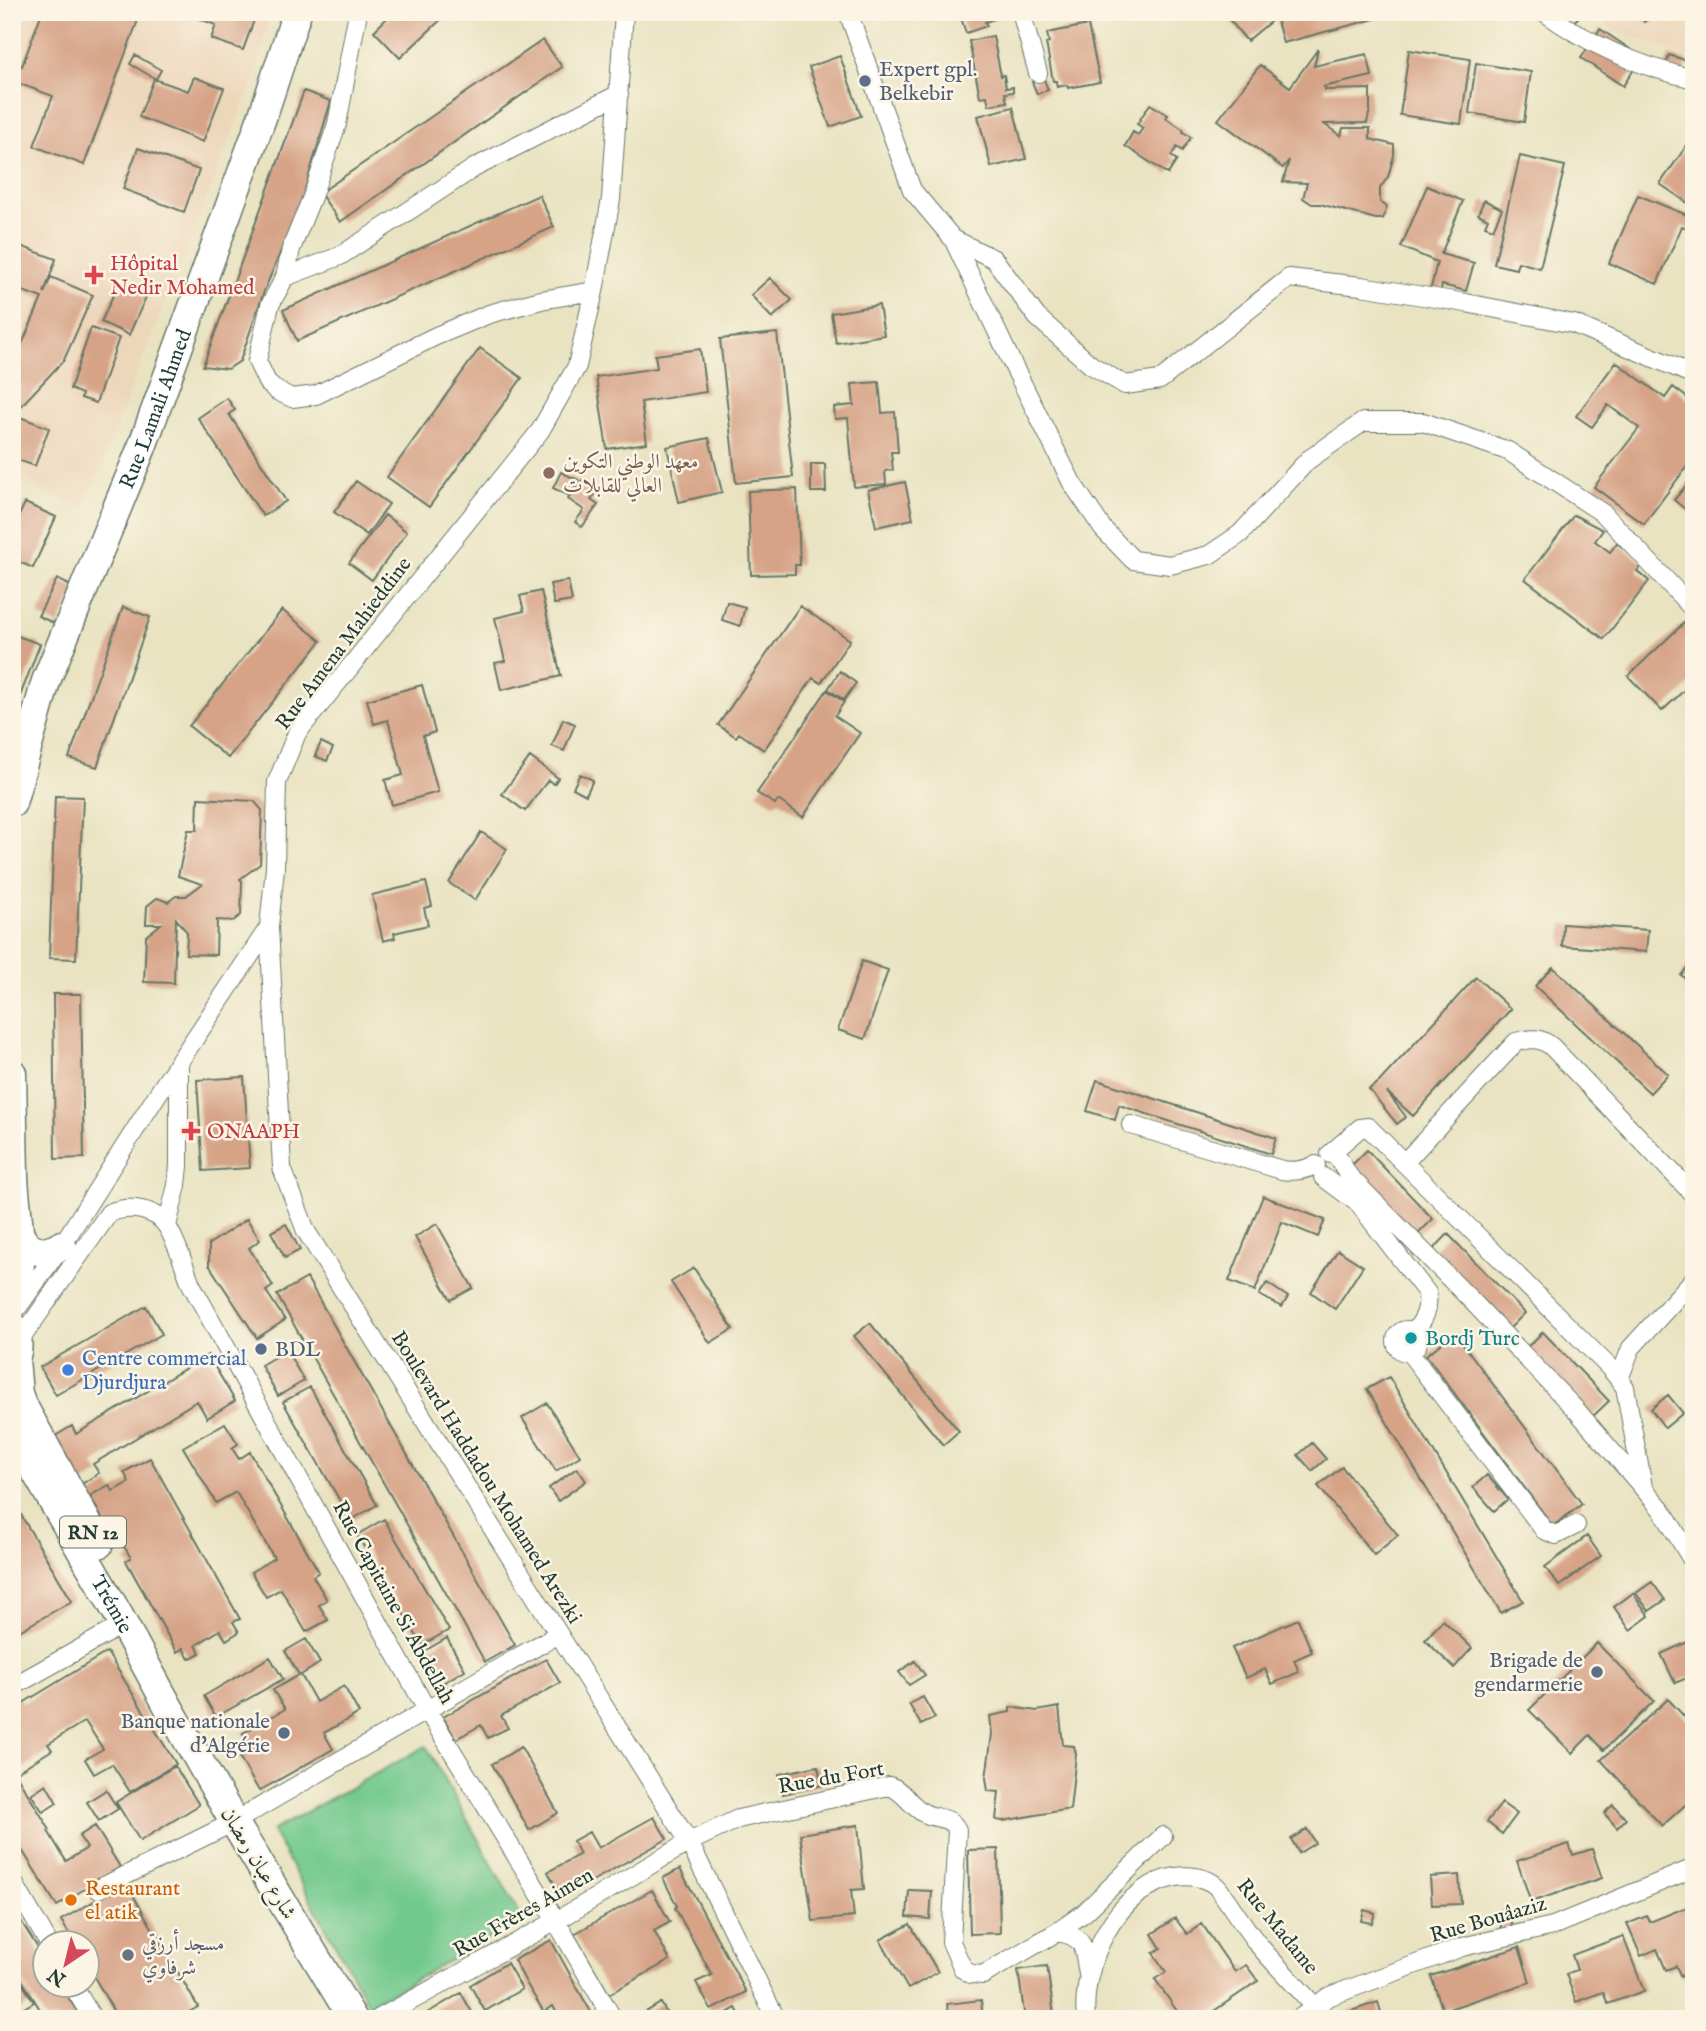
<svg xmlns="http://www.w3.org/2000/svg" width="1706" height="2031" viewBox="0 0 1706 2031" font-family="'IM FELL English',Amiri,serif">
<rect width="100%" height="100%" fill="#fcf5e5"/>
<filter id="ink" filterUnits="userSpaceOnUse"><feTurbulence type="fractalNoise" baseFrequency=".0143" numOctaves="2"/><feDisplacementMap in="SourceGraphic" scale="14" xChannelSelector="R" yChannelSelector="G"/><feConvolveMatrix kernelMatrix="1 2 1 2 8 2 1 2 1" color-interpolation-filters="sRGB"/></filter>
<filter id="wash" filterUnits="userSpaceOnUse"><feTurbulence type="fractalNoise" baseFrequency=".00686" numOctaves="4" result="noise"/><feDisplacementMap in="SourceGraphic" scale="28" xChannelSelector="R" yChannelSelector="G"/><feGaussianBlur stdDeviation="1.57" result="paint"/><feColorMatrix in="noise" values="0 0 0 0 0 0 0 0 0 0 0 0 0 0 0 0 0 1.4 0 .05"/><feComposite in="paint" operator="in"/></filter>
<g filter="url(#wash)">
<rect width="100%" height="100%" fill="#e9e3c2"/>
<!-- built -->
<path fill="#edd7bb" d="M12 12H271L256 74 84 509 12 475Z
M1589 12H1694V59L1616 31Z"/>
<!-- green -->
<path fill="#72c98d" stroke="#488360" stroke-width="2" d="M426 1746 523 1920 369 2005 272 1831Z"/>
<g id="blocks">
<!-- building -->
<path fill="#d6a387" d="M42 12H141L84 165 34 146 53 96 12 81V63L22 66Z
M194 12H257L243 50 211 39 216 25 192 16Z
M393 12H449L400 58 374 31Z
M959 12H1012V13L985 22 987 26 966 33Z
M1223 12H1397V13L1283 43 1276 17 1247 41Z
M1561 12H1573L1578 18 1571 24Z
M1638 12H1659L1644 22Z
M1088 25 1100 82 1068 88 1067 85 1057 87 1056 81H1053L1046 43 1049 42 1047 33Z
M1600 29 1642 57 1623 86 1581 58Z
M993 36 1001 76 1004 75 1006 88 1013 87V92L1005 93 1007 102 989 105 987 96 980 97 969 41Z
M543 40 562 67 340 222 320 193Z
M1318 49 1314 66 1367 54 1372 76 1323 87H1325V90L1370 89V110L1367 123 1324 124 1341 136 1343 128H1370V139L1394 145V155L1388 177 1380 188V202L1387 207 1383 219H1376L1320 204H1312L1303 198 1307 183 1283 182 1289 160 1283 168 1218 120 1260 65 1290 87Z
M1409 50 1470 59 1461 124 1400 115Z
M135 55 161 70 156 79 130 64Z
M1669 55 1688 61 1684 73 1665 67Z
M840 56 861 116 830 127 809 67Z
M1476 63 1531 72 1524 122 1469 113Z
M194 77 224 88 203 142 139 117 154 79 188 91Z
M1043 77 1048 90 1037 94 1032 82Z
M304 91 331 101 300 206 264 291 240 361 228 369 203 366Z
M1150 104 1168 115 1166 118 1184 130 1183 132 1191 137 1182 151 1177 147 1171 156 1177 160 1168 174 1125 146 1133 132 1138 135 1143 128 1137 124Z
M1013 107 1026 159 991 167 978 116Z
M1694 135V207L1660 184Z
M138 148 199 170 184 212 123 189Z
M1520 156 1565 166 1540 268 1518 262 1516 269 1494 264Z
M1427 186 1463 201 1441 254 1474 263 1466 291 1442 285 1440 294 1430 292 1437 262 1401 247Z
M539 195 554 227 297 341 283 310Z
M1638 195 1694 218V231L1682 226 1657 284 1609 263Z
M1484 200 1502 209 1493 229 1485 226 1488 219 1478 214Z
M12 243 56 259 44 293 51 277 93 295 64 360 20 407 12 404V359L19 351 42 298 12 287Z
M770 278 792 300 772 318 751 295Z
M118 284 146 297 129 335 101 322Z
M879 305 884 335 836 343 831 313Z
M91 328 119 338 96 403 81 398 82 394 70 389Z
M777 333 793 477 736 483 720 339Z
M480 348 522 378 429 507 387 477Z
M700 349 706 392 641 402 647 443 607 449 596 377 657 368 655 355Z
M1616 362 1665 398 1673 387 1694 403V457L1644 524 1594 487 1639 428 1608 405 1592 427 1576 416Z
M879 382 882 413 895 412 898 452H891L893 470 885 471 886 484 854 487 848 418 835 419 834 407 854 405 852 384Z
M227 398 235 410 229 414 286 501 263 516 198 418Z
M12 414 49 428 35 466 12 458Z
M709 438 722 492 679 502 667 447Z
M811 464H825L826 492H811Z
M561 472 578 480 570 496 582 480 598 491 591 500 598 505 582 527 575 522 584 510 568 499 570 496 553 488Z
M1694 476V517L1674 500Z
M356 481 389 504 367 535 334 512Z
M905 482 913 519 876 527 868 490Z
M797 489 800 565H795V574L751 575 748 491Z
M25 503 56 517 33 568 12 559V530Z
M385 515 407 532 372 580 349 563Z
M1574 515 1603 530 1595 541 1610 552 1617 543 1643 563 1637 571 1649 581 1604 639 1525 579Z
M57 579 77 589 58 625 38 616Z
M568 581 572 601 554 604 550 584Z
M541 591 561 676 501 690 495 663 505 661 495 618 524 611 520 596Z
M727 602 745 607 740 626 722 620Z
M800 606 850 640 821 683 813 678 764 750 739 733 736 737 718 725Z
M123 607 150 617 97 767 69 758Z
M282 610 321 641 228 758 189 726Z
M1685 622 1694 631V681L1662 711 1628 676Z
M12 634 40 644 12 717Z
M840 671 856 683 844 700 828 689Z
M422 685 435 732 423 736 438 792 392 805 385 780 403 775 388 720 374 724 367 700Z
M827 690 844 702 835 716 860 733 803 817 778 800 775 804 757 793Z
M563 719 575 724 564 751 552 746Z
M321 742 333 748 327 761 315 756Z
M530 757 558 778 554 784 548 780 525 811 502 794Z
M580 774 593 780 586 795 573 788Z
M55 796 83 797 76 959 49 958Z
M198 798 254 801 262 810 260 864 240 879 242 881 241 915 233 921 217 920 216 955 186 954 187 932 176 919 174 983 144 982 146 936 161 924H146L147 906 157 898 168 902 176 896H186L202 884 178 876 188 830H197Z
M481 832 507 849 475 900 449 883Z
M426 882 432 906 424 908 428 925 394 933 395 938 383 941 372 895Z
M1563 924 1648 930 1646 952 1562 946Z
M1694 959V985L1681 975Z
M862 961 888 970 865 1039 838 1030Z
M1553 967 1668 1074 1650 1093 1535 986Z
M1476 977 1511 1009 1413 1116 1387 1092 1406 1117 1397 1124 1369 1089 1379 1082Z
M53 994H81L84 1158 55 1159Z
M244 1077 250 1168 203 1171 197 1080Z
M1097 1080 1276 1138 1271 1154 1119 1105 1115 1120 1087 1111Z
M1367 1150 1433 1219 1415 1237 1349 1168Z
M1263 1196 1325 1220 1318 1237 1282 1222 1255 1291 1229 1281Z
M247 1219 260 1240 249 1248 273 1286 266 1291 285 1320 257 1338 209 1265V1244Z
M286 1224 300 1250 285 1258 271 1232Z
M437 1224 473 1288 451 1300 415 1237Z
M1448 1234 1525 1313 1508 1330 1431 1252Z
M1338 1250 1363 1266 1335 1309 1311 1292Z
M694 1268 733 1329 710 1343 671 1282Z
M307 1278 515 1645 485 1662 277 1295Z
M1267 1283 1288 1297 1282 1307 1259 1295Z
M146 1306 162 1334 56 1395 40 1367Z
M870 1323 959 1431 943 1445 854 1336Z
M1543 1332 1609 1401 1591 1418 1525 1349Z
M1455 1333 1582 1504 1553 1526 1426 1355Z
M208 1355 235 1401 207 1418 197 1401 93 1464 99 1473 80 1485 52 1438 72 1426 76 1434Z
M278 1355 290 1356 304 1381 278 1396 261 1365Z
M1389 1377 1523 1601 1501 1613 1367 1389Z
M310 1387 377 1505 351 1520 283 1402Z
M1668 1395 1683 1413 1665 1428 1651 1409Z
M547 1403 580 1456 556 1471 522 1418Z
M225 1423 238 1444 232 1448 239 1459 250 1452 319 1572 313 1576 327 1600 319 1605 328 1620 306 1632 281 1589 266 1597 251 1572 274 1558 236 1492 216 1503 183 1447Z
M1312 1443 1326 1459 1312 1471 1298 1455Z
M150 1458 240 1619 233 1622 239 1632 226 1640 220 1630 196 1645 200 1653 189 1659 183 1648 177 1652 126 1561 131 1558 119 1538 114 1540 90 1496 109 1485 113 1491 129 1482 124 1472Z
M1342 1467 1398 1535 1374 1555 1318 1486Z
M577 1468 586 1481 558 1501 549 1488Z
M1487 1475 1508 1499 1494 1511 1473 1487Z
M12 1500 72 1601 12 1635Z
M384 1519 449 1630 422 1645 357 1535Z
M1587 1536 1601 1556 1559 1586 1545 1567Z
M1652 1582 1665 1600 1649 1611 1636 1593Z
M1633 1593 1649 1616 1630 1630 1614 1607Z
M1298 1619 1312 1652 1294 1660 1299 1672 1272 1684 1265 1669 1246 1678 1232 1648Z
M1443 1620 1472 1648 1454 1668 1425 1640Z
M447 1638 465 1670 441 1684 423 1652Z
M306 1639 320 1663 301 1675 316 1702 344 1686 359 1713 324 1733 333 1749 259 1791 240 1758 253 1750 243 1733 285 1709 273 1690 299 1675 285 1651Z
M1694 1639V1675L1675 1683 1661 1654Z
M1597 1643 1654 1701 1604 1750 1590 1735 1572 1753 1529 1710Z
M107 1652 176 1764 130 1792 112 1764 94 1774 85 1759 103 1749 85 1721 48 1744 52 1750 15 1773 50 1830 48 1831 66 1861 87 1848 79 1836 95 1826 120 1867 57 1906 12 1834V1702L19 1697 23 1703Z
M270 1657 283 1679 216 1717 204 1696Z
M546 1659 560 1683 501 1716 508 1728 488 1738 481 1725 456 1739 443 1717Z
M915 1661 925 1675 909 1685 899 1672Z
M923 1697 935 1718 921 1725 909 1704Z
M1668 1699 1694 1727V1797L1662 1826 1601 1760Z
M1010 1707 1037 1711 1059 1707 1063 1745 1074 1746 1076 1754 1070 1810H1064L1003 1821 996 1820 999 1792 988 1791 986 1778 992 1734 990 1716 1010 1712Z
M521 1747 558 1813 529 1830 492 1764Z
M175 1766 199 1805 140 1841 116 1802Z
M818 1766 822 1785 783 1794 779 1774Z
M46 1784 57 1803 43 1812 31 1794Z
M106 1790 118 1809 99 1821 87 1802Z
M1502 1803 1517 1814 1502 1834 1487 1822Z
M1613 1805 1626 1819 1617 1828 1604 1813Z
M654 1817 667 1839 562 1898 548 1872 580 1854 573 1841 589 1832 598 1848Z
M858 1825 864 1889 851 1890 854 1917 813 1921 800 1834Z
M1307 1829 1315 1843 1299 1853 1291 1839Z
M1569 1844 1573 1855 1592 1849 1602 1878 1531 1902 1517 1861Z
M998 1849 1000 1933 970 1934 968 1850Z
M680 1869 746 1992 711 2010 696 1982 712 1975 675 1908 677 1906 663 1878Z
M1459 1875 1461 1904 1432 1905 1430 1877Z
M126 1883 198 2007 177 2019H118L88 1966V1944H75L61 1920Z
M652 1890 670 1922 654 1931 670 1960 609 1994 574 1934Z
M909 1890 932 1891 930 1919 907 1917Z
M1694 1904V1971L1681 1977 1676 1966 1666 1970 1657 1949 1641 1956 1627 1924 1647 1916 1650 1922Z
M1510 1909 1513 1932 1502 1934 1499 1911Z
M1364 1910 1375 1913 1372 1923 1361 1921Z
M19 1918 46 1961V1986H61L82 2019H46L12 1964V1922Z
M1175 1918 1187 1934 1202 1924 1235 1972 1246 1965 1258 1981 1202 2019H1194L1189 2012 1181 2017 1155 1979 1166 1972 1153 1953 1161 1948 1152 1934Z
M910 1924 938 1972 908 1989 880 1940Z
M1623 1936 1644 1991 1608 2004 1603 1992 1576 2002 1566 1974 1577 1970 1572 1955Z
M551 1940 579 1991 595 2019H560L553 2006 544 2012 528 1986 514 1960Z
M1519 1947 1530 1982 1443 2011 1431 1976Z
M507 1963 522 1989 485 2011 470 1985Z
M1047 1966 1054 2015 1025 2019 1018 1970Z
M17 1976 34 2002 12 2015V1979Z
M461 1993 476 2019H417Z
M981 2000 983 2019H949L947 2004Z
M1378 2002 1383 2019H1330V2018Z
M661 2003 670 2019H634Z
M736 2008 742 2019H717Z"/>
</g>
</g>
<g filter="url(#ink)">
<use href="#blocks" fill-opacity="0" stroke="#676" stroke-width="2"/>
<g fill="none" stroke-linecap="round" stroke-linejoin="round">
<!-- street casing -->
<g stroke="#676" stroke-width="20">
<path id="street" d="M358 12 337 124 312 197 291 249 285 277 270 305 257 361 267 382 277 391 292 398 316 395 436 336 489 314 541 300 594 291
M848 12 912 190 953 239 994 259 1037 317 1091 365 1125 385 1160 380 1289 278 1361 286 1466 303 1574 324 1694 375
M1021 12 1038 73
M1544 12C1588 44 1641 67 1694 79
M953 239 1014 367 1072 483 1103 529 1133 560 1170 565 1209 555 1240 534 1308 460 1363 422H1423L1508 451 1604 514 1694 610
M285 277 340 256 474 168 619 94
M269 927 282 1168 306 1231 689 1842 776 2019
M1131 1125 1282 1170C1295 1172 1304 1170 1316 1165
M1330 1154 1360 1128 1368 1127 1610 1368 1625 1387 1643 1487
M1339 1159 1348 1175 1471 1300 1578 1412 1662 1510 1694 1563
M1404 1163 1516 1042C1530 1038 1541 1037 1552 1047L1694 1195
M1323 1177 1358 1203 1427 1293C1429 1312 1424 1318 1414 1333
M167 1226 177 1185 179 1166V1061
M18 1307 62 1245 159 1092 269 927 275 868 277 782 297 733 540 431 577 366 594 291 611 199 624 12
M1396 1341a11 11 0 1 1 22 0a11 11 0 1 1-22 0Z
M18 1343 109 1213C128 1205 157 1208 168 1228 178 1245 184 1266 191 1284L427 1710 556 1921 613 2019
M1409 1352 1544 1530 1556 1535 1576 1525
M1619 1379 1631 1348 1694 1279
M12 1687 108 1633
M12 1880 49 1944
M98 1889 234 1822 558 1634
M1057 1932 1084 1913 1163 1836
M73 1986 93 2019
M378 2019 556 1921 689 1842 738 1819 889 1786C904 1790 910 1806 924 1813 936 1820 950 1815 957 1830L951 1942 963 1969 971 1974 983 1975 1057 1932C1087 1937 1083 1948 1088 1974
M1086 2019C1080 1965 1117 1886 1176 1877 1189 1875 1206 1877 1216 1886 1220 1889 1223 1896 1226 1899 1236 1914 1246 1929 1257 1943 1275 1965 1296 1985 1315 2007
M1299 2019 1328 1997 1462 1947 1553 1926 1694 1868"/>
</g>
<!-- primary casing -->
<g stroke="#676" stroke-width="31">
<g id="primary">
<path id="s1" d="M12 803 46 681 142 447 264 112 297 12"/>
<path d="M12 1073C13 1108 13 1142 14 1177 16 1219 28 1262 12 1302"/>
<path d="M19 1232C26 1252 44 1257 62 1245"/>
<path d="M12 1325C19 1338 20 1351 12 1365"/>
<path d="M15 1359 18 1394 22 1404 99 1544"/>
<path id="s2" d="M12 1431 118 1614 168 1706 234 1822 353 2019"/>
</g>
</g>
<!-- street -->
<use href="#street" stroke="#fff" stroke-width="18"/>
<!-- primary -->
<use href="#primary" stroke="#fff" stroke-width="28"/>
</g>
</g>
<!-- markers -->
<g fill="#5c6f8a" stroke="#fcf5e5" stroke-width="2.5">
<circle cx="865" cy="81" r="7"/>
<circle cx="261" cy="1349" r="7"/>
<circle cx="1597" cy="1672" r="7"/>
<circle cx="284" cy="1733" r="7"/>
</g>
<g fill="#e0444e" stroke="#fcf5e5" stroke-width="2.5">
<path d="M90.5 264.5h7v7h7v7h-7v7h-7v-7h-7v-7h7z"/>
<path d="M187.5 1120.5h7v7h7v7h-7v7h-7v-7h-7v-7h7z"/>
</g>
<circle fill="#8d6e63" stroke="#fcf5e5" stroke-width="2.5" cx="549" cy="473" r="7"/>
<circle fill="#0f9aa8" stroke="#fcf5e5" stroke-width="2.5" cx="1411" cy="1338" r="7"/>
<circle fill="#3f7fe0" stroke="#fcf5e5" stroke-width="2.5" cx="68" cy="1370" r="7"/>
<circle fill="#e8710a" stroke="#fcf5e5" stroke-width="2.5" cx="71" cy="1900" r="7"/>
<circle fill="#6b7280" stroke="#fcf5e5" stroke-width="2.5" cx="128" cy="1955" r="7"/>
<g text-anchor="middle" stroke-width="5" stroke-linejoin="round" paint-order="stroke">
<!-- shield labels -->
<rect fill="#fcf5e5" stroke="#617469" stroke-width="2" x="60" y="1516.5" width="66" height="31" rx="5"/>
<g font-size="19" font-weight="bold" fill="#1f3d34">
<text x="93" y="1539">RN 12</text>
</g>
<!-- service labels -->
<g font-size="21" fill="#4e5e75" stroke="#fcf5e5" text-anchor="start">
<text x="879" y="76">Expert gpl.<tspan x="879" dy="24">Belkebir</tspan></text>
<text x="275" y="1356">BDL</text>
<text x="1583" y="1667" text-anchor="end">Brigade de<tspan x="1583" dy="24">gendarmerie</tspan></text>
<text x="270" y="1728" text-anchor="end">Banque nationale<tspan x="270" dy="24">d'Algérie</tspan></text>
</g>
<!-- health labels -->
<g font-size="21" fill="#be3a42" stroke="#fcf5e5" text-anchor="start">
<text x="110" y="270">Hôpital<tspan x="110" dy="24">Nedir Mohamed</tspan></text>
<text x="207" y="1138">ONAAPH</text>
</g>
<!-- street labels -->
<g font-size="21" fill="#1f3d34" stroke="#fcf5e5">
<text dy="7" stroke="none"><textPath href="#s1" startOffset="420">Rue Lamali Ahmed</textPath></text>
<text transform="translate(343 643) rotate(-53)" y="7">Rue Amena Mahieddine</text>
<text transform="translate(487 1477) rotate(58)" y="7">Boulevard Haddadou Mohamed Arezki</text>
<text transform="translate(394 1602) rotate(61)" y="7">Rue Capitaine Si Abdellah</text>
<text dy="7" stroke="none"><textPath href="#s2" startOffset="200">Trémie</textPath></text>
<text transform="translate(831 1777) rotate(-10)" y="7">Rue du Fort</text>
<text transform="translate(259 1863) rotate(59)" y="7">شارع عبان رمضان</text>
<text transform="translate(523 1912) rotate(-30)" y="7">Rue Frères Aimen</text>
<text transform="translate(1488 1919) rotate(-16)" y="7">Rue Bouâaziz</text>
<text transform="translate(1278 1926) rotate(51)" y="7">Rue Madame</text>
</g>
<!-- education labels -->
<g font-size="21" fill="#785e54" stroke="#fcf5e5" text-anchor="start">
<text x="563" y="468">معهد الوطني التكوين<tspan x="563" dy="24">العالي للقابلات</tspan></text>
</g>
<!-- culture labels -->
<g font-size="21" fill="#0d838f" stroke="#fcf5e5" text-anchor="start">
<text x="1425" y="1345">Bordj Turc</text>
</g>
<!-- shop labels -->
<g font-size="21" fill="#366cbe" stroke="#fcf5e5" text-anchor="start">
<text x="82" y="1365">Centre commercial<tspan x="82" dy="24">Djurdjura</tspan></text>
</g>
<!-- food labels -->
<g font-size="21" fill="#c56008" stroke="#fcf5e5" text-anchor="start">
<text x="85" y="1895">Restaurant<tspan x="85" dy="24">el atik</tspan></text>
</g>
<!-- worship labels -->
<g font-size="21" fill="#5b616d" stroke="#fcf5e5" text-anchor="start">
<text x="142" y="1950">مسجد أرزقي<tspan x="142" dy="24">شرفاوي</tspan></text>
</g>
</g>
<!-- margin -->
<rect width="1706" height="2031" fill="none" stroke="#fcf5e5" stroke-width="42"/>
<!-- north arrow -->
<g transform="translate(66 1964) rotate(215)"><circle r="33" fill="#fcf5e5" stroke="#a4ab9e" stroke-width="2"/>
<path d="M0-5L12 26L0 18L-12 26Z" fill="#d1495b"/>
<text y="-10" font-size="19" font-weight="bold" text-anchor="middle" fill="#1f3d34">N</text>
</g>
</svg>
